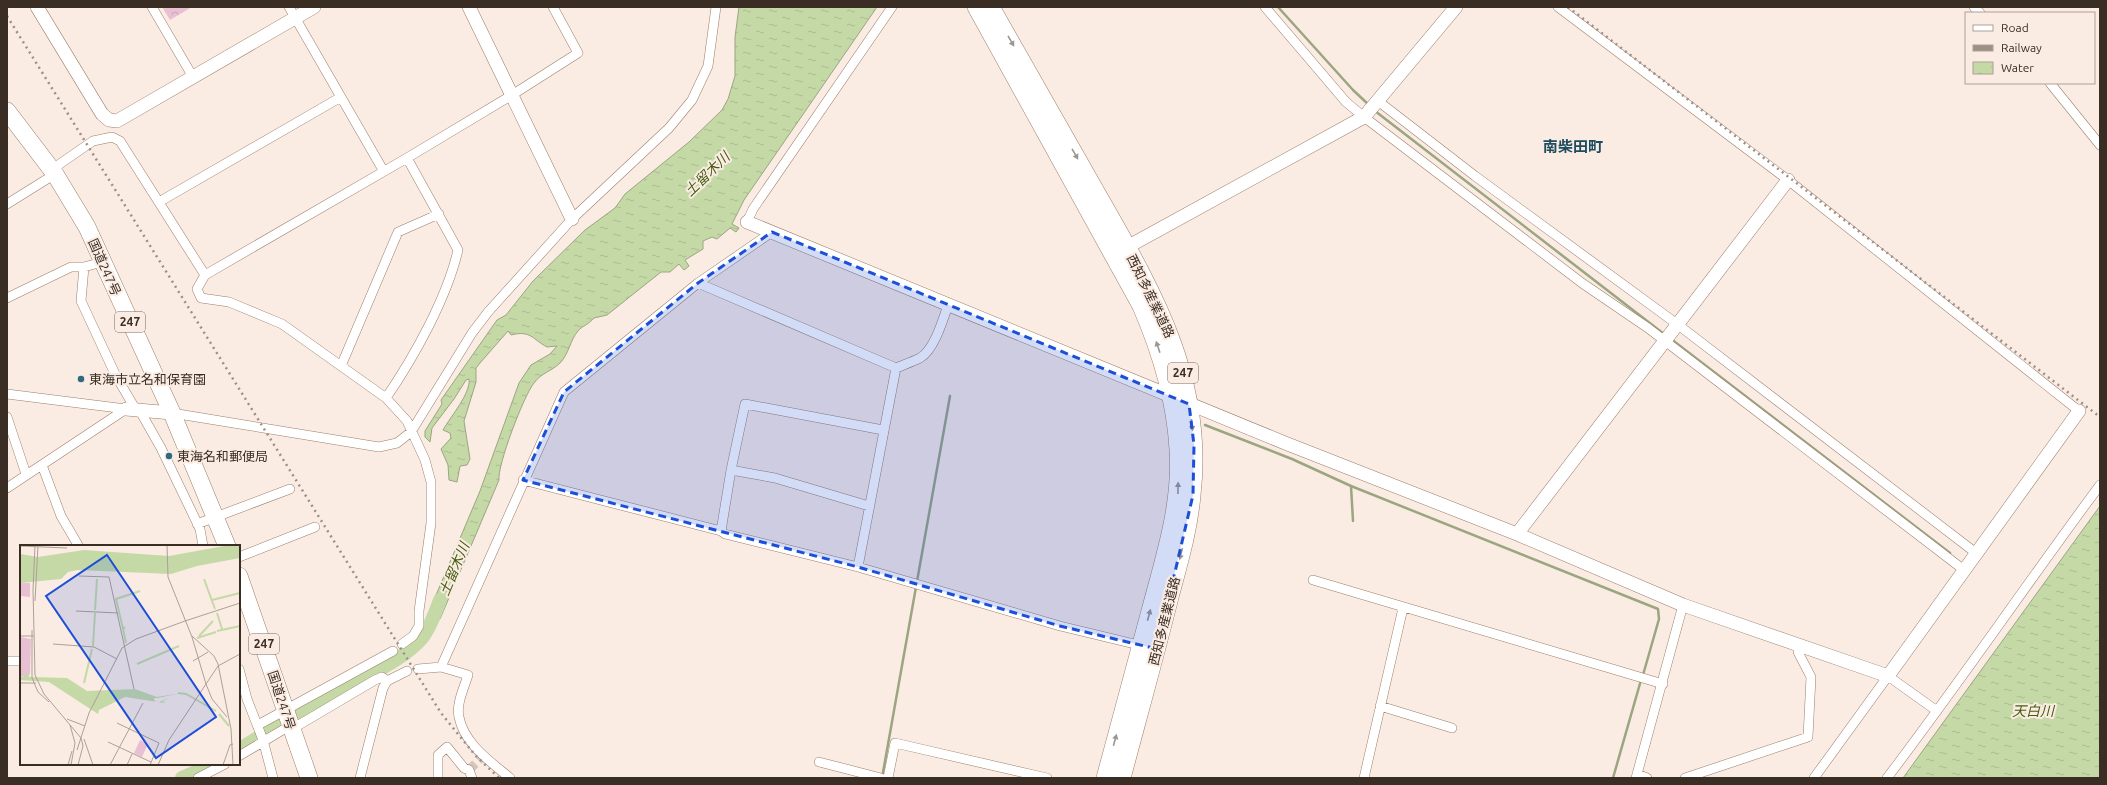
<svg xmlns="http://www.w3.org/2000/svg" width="2107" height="785" viewBox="0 0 2107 785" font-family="Ubuntu,'Noto Sans JP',sans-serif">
<defs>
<pattern id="park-crowns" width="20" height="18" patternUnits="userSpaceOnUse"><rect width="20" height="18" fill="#e9c0d3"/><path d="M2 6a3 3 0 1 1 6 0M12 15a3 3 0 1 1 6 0" fill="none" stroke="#c9a5b5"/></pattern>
<pattern id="water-ripples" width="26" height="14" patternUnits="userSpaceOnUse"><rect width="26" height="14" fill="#c5d9a7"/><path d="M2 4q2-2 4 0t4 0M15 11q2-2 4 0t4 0" fill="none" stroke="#aabb90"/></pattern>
</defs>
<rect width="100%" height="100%" fill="#faece3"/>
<!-- park -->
<path fill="url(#park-crowns)" d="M162 7H192L170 20Z"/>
<!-- water -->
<path fill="url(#water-ripples)" stroke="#9ba580" d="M739 7H877L744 200 732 224 739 228 736 232 730 228 717 239 712 237 703 241V249L685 260 689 266 684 270 679 264 670 272H661L607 315 594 318C588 325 582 326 578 331 570 340 569 354 560 363 552 371 541 373 534 383 524 395 497 466 499 480L440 619 428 614 480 491 519 383 531 365 550 354 557 346 547 347C532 339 531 330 511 335L508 331 480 363 476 368V382L464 421 470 459 467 465 460 466 457 482 449 480 448 465 441 449 451 438 450 433 443 430C451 416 471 393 469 379L466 380 454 399 432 428 430 442 425 437V431L442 404 441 400 497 320 506 315 533 281 585 230 615 208 625 194 689 142 722 110 728 99 735 76V37Z
M2100 506V778H1903Z"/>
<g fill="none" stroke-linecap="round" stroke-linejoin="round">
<!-- stream -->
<path stroke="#9ba580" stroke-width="2.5" d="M1278 7 1353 90 1369 105
M1375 111 1664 334
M1671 339 1950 553
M1205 425 1292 459 1351 486 1353 521
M1351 486 1658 609 1659 619 1643 675
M882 778 950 396
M1613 778 1641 680"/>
<!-- river -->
<path stroke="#c5d9a7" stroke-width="14" d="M239 750C279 723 322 702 364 678 384 667 406 656 422 638 431 627 435 613 440 600
M182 778 214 764"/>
<!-- street-tunnel -->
<path stroke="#d4c6bd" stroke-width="9" stroke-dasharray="9 4.5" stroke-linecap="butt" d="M469 770 483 756"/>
<!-- street casing -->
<g stroke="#9d7e68" stroke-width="10">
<path id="street" d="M152 7 193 77
M289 7 383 170
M1265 7 1346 102 1364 117 1582 283 1648 328 1964 570
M1558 7 1788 180 2079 411
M1974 7 1980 13
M2050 83 2100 145
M1378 101 1475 176 1677 324 1976 553
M51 170 93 141 112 137 120 141 205 275
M159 202 341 97
M7 204 55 174
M747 222 753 209 892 7
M84 267 81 301 116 376 136 410
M698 283 896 368C903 365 912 362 920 358 934 350 943 320 948 305
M7 298 71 267H84L102 262
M341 366 398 232 439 214
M7 394 126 409
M386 398C414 357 447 298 458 250L407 158
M140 411 161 448 200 529 203 546
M172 413 379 447 397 443 411 432 472 333 488 312 572 219 669 128 692 100 708 66 716 7
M7 417 26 474
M42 465 61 516 78 545
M731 470 775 478 869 506
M523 480 721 531 725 534 858 567 1060 626 1143 646
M7 488 126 409
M197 524 290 489
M721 531 731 470 745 404 883 430
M239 557 315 527
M858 567 896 368
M1313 580 1663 684
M402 644 413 636 419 626V611L431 523V482L425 460 407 421 386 398 282 324 229 302 201 298 197 289 205 275 407 158 512 95 578 53 553 7
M7 661H21
M441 667 564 392 698 283 772 232
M239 669 247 699 263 740 273 778
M418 669 441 667 468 675C464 688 456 704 459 717 464 744 491 762 510 778
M1380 706 1452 728
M258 725 393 651
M292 729 375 680 382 677 387 681
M239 756 291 725
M819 762 881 778
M1637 774 1647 778
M198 778 225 764
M360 778 383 688 387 681 407 671
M438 778V755L447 747 464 768 469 770 472 778
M888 778 895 743 1047 778
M1364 778 1403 608
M1636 778 1683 605
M1685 778 1808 737 1811 677 1798 652 1799 646
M1814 778 1888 676 1937 711
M1887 778C1960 682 2028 582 2100 485"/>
</g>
<!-- secondary casing -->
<g stroke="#9d7e68" stroke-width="14">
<path id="secondary" d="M37 7 102 114 109 120 117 121 314 7
M469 7 572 219
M747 222 1285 443 1517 534 1683 605 1888 676 2079 411
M1120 251 1364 117 1456 7
M126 409 172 413
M1517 534 1788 180"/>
</g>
<!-- highway casing -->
<g stroke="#9d7e68" stroke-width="18">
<path id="highway" d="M976 7 1141 306C1161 352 1175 398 1178 449 1182 504 1164 558 1150 611 1135 667 1120 722 1105 778
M991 7C1024 65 1057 123 1090 181 1147 282 1206 373 1192 495 1189 530 1179 563 1170 597 1155 657 1138 718 1122 778
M7 111 55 174 87 227 172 413 227 546
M239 576 309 778"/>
</g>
<!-- street -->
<use href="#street" stroke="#fff" stroke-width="9"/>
<!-- secondary -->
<use href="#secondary" stroke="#fff" stroke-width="13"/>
<!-- highway -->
<use href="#highway" stroke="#fff" stroke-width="17"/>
<!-- rail -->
<path stroke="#9d8f86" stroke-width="2.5" stroke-dasharray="2 4" stroke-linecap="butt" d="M1568 7 2100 417
M7 16 441 713 475 755 499 778"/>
</g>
<!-- one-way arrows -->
<defs><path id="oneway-solid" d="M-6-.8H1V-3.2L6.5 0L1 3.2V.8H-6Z"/></defs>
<g fill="#9c9692">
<use href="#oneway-solid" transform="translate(1011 41) rotate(60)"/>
<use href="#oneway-solid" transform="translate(1075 154) rotate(60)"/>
<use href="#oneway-solid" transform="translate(1158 347) rotate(-109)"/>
<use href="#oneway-solid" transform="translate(1192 425) rotate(84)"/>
<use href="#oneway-solid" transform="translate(1178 488) rotate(-89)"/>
<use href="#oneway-solid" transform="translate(1181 554) rotate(104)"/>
<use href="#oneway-solid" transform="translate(1149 615) rotate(-75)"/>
<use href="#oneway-solid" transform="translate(1115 740) rotate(-75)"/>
</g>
<!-- marked area -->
<path fill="#1d4ed8" fill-opacity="0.2" stroke="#1d4ed8" stroke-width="3" stroke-dasharray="8 5" stroke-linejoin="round" d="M772 232 1189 404 1194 445 1193 495 1157 649 1060 626 858 567 523 480 564 392 698 283Z"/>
<!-- markers -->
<g fill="#2f6a82" stroke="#faece3" stroke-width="1.5">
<circle cx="81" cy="379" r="4"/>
<circle cx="169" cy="456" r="4"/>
</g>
<g text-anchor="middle" stroke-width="4" stroke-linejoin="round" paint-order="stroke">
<!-- shield labels -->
<g fill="#faece3" stroke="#74665d" stroke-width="1">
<rect x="115" y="312" width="30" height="20" rx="3"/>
<rect x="1168" y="363" width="30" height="20" rx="3"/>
<rect x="249" y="634" width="30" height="20" rx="3"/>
</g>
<g font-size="12" font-weight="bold" fill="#3a2d24">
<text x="130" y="326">247</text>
<text x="1183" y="377">247</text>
<text x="264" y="648">247</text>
</g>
<!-- street labels -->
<g font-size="13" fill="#3a2d24" stroke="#faece3">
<text transform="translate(105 267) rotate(66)" y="5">国道247号</text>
<text transform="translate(1151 296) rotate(64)" y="5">西知多産業道路</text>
<text transform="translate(1164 621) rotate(-76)" y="5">西知多産業道路</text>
<text transform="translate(282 700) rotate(72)" y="5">国道247号</text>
</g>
<!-- poi labels -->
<g font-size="13" fill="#3a2d24" stroke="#faece3" text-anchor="start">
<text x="89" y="384">東海市立名和保育園</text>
<text x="177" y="461">東海名和郵便局</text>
</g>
<!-- water labels -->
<g font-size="14" font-style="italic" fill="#465c12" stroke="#faece3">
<text transform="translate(707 174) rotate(-44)" y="5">土留木川</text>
<text transform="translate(454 569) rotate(-67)" y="5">土留木川</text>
<text x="2033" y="716">天白川</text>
</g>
<!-- quarter labels -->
<g font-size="15" font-weight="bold" fill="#1d4c5f" stroke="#faece3">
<text x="1573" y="152">南柴田町</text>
</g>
</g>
<!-- overview -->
<g transform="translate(20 545)">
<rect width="220" height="220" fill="#faece3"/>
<path d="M0 38H10V52L0 51ZM0 92 11 94 10 129 6 132 0 131ZM120 195 128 199 122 212 114 208Z" fill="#e9c0d3"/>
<path d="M210 0H220V13L177 21 151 29 57 25 48 27 41 34 0 38V9L18 12 64 5 149 11ZM4 129H9V132L47 133 67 146 115 144 137 152 161 148 138 153H134L135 157H139L149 153 142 157 147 158H144L105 152 79 165 78 169 29 137 0 135V131L4 132Z" fill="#c5d9a7"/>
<path fill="none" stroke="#c5d9a7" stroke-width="2" d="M184 34 195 64M192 55 220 48M75 65 77 34M197 68 202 84M105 82 103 84 106 98M103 84 96 54 120 46M197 86 220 81M179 91 193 76M177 93 196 87M73 101 75 68M117 119 159 101M64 138 72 104M158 148 166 149 196 166M199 169 209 181"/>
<path fill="none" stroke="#ada097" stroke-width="1" d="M15 0 13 45 15 130 24 149 61 193 63 201 58 220M0 1 47 3M59 31 89 32 114 144M15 56 18 0M56 66 98 68M165 76 220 58M12 85V133L18 147 29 157M0 91H14M172 91 194 111 198 119 211 184 213 220M33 99 74 102 97 114M173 116 188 107M0 138H16M207 172 192 154 186 139 198 121 220 109M47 174 65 181M97 178 139 198 130 220M50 180 55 198 51 220M64 194 73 220M88 197 131 217M57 205 69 168 102 103 116 94 165 76M48 220 52 206M90 220 123 158M107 220 112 209M138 220 149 195 186 139 172 92 148 32 147 0M203 220 210 200 213 199"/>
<path fill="#1d4ed8" fill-opacity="0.15" stroke="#1d4ed8" stroke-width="2" d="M87 10 196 172 136 213 26 51Z"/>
<rect width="220" height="220" fill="none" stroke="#3a2d24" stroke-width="2"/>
</g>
<!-- border -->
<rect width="2107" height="785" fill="none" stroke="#3a2d24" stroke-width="16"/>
<!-- legend -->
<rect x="1965" y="12" width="130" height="72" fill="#faece3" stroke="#ada097"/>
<rect x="1973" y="25" width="20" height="6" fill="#ffffff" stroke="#ada097"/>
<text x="2001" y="32" font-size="12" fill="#3a2d24">Road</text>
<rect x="1973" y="45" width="20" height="6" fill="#9d8f86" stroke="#ada097"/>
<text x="2001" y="52" font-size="12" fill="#3a2d24">Railway</text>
<rect x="1973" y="62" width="20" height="12" fill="url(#water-ripples)" stroke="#ada097"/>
<text x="2001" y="72" font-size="12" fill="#3a2d24">Water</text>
</svg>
